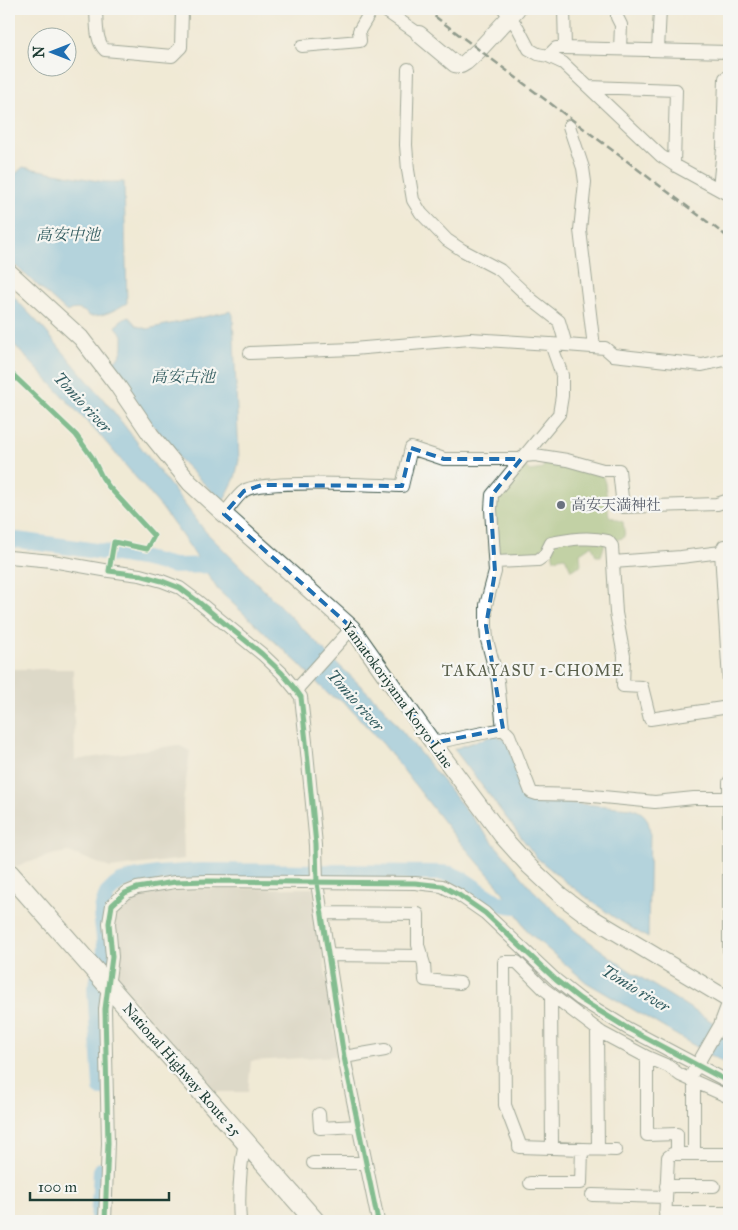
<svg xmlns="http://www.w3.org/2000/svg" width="738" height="1230" viewBox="0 0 738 1230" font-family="'IM FELL Great Primer','Noto Serif JP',serif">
<rect width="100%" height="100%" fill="#f6f6f2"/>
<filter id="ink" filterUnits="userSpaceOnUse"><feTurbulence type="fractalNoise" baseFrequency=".02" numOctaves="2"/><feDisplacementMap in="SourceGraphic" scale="10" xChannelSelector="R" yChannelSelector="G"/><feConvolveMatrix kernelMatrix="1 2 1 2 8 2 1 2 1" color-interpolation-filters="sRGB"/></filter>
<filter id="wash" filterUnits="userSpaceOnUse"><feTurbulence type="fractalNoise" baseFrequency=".0096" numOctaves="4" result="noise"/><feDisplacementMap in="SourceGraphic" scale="20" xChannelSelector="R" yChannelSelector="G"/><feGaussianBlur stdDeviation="1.12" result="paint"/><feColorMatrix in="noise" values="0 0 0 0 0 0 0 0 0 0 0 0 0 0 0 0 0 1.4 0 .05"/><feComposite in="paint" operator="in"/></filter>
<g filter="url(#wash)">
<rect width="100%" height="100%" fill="#f0ead6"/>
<!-- industrial -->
<path fill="#c6c5b8" d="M9 669H73L75 760 178 745 190 751 183 803 184 859 110 868 69 852 55 854 14 867 9 861Z
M313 888 338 1056 251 1061 248 1092H210L115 977V920L119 910 134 898 155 893 200 889Z"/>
<!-- forest -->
<path fill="#8ab36a" stroke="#54784f" d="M545 463 601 472 605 483 609 516 623 522 625 537 616 540 608 534 601 556H596L592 545 580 553 581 565 571 570 565 557 554 559 551 548 547 544 537 552 533 557 497 558 495 507 499 496 524 465 530 471 542 469Z"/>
<!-- water -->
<path fill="#6ab8e4" stroke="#447a8c" d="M23 167 104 182H124L127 303C115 310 104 317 89 316 84 309 74 307 67 312L9 260V180Z
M9 292 43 328 114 412 205 531 342 668 381 705 471 816 532 889 575 931 627 969 714 1023 729 1031V1066L586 982 528 932 498 885 453 834 384 745 344 702 329 695 298 663 218 590 190 547 162 508 103 439 9 339Z
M231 311 233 315 239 460 235 478 223 502 182 462 164 441 110 364 120 356 123 347V335L116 327 121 320 129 317 137 326 147 329Z
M495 735 507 740 524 796 530 800 631 808C645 813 648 817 650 831L648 938 612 916 567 883 537 858 454 749Z"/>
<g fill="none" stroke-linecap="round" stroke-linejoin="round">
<!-- river -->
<path stroke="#6ab8e4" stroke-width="16" d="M9 539 70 547 141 558 174 566 224 565
M101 1088 95 988 104 960 105 946 102 921V909L107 894 115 886 121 882 134 878 157 874 201 871 441 873 451 874 462 879 500 904 515 906 523 903
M98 1221 101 1170"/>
</g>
</g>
<g filter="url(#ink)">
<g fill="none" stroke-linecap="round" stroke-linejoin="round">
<!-- minor casing -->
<g stroke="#3e574c" stroke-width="14">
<path id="minor" d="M96 9C97 22 95 40 105 50L172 56 181 47 182 9
M383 9 419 34
M504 9 518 28 529 49 538 54 548 56 563 63 661 156 676 166 729 195
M564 9 565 48
M617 9V17L621 25 620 49
M302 46 360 41 359 31 372 9
M658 50 660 9
M548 56 556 48H565L729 52
M589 87 676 90 674 164
M569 126 583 168 585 182 580 230 594 347
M719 189 723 148 725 78
M551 344 562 375V396L559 414 492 495 491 509 495 572 486 605V626L487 640 498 681 503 729 509 735 531 792 537 794 582 795 655 802 694 798H729
M566 345 605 348 613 355 702 365 729 359
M250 353 353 349 470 339 566 345 559 321 532 300 500 270 462 250 447 240 421 213 413 200 408 170 406 145 408 69
M524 456 535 455 567 460 603 470H619L623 507 717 504 729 500
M224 514C229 508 238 495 244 491 260 479 376 485 402 486L411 448 444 459H521
M729 546H724L721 552 729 681
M9 557 52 561 109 571 140 575 162 581 180 588 196 600 262 654 282 673 296 690 301 697 306 742 316 845 317 883 344 1057 378 1221
M495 562 538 560 545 555 551 543C571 539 589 536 608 541L612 546 616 613 624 656 623 686 642 687 650 719 729 707
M613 562 681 557 721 552
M296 690 352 628
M433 743 503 729
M729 782V950
M322 913 418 914V945L424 964 425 980 460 983
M328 955 422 956
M551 994 552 1148
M597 1029 598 1149
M344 1057 385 1050
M647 1057V1135L677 1134V1154
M693 1072 720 1025 729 1001
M319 1114 320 1128 358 1126
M616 1150 519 1147V1142L505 1105 504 962H517L544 989 602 1033 647 1057 668 1066 680 1075 729 1097
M694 1154V1081
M313 1163H366
M530 1183H581L582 1149
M666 1186H714
M592 1195 666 1197
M665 1213H727
M105 1221 108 1143 105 1009 112 957 109 923 112 905 125 893 137 888 175 882 208 881 415 883 442 886 459 895 485 913 556 980 580 999 627 1028 729 1082
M240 1221C238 1194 240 1168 245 1141
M665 1221 668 1157 672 1154H729"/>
</g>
<!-- major casing -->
<g stroke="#3e574c" stroke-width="18">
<path id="major" d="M419 34 455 64 461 65 466 62 479 50 517 9
M9 272 81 338 117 385 151 435 190 483 224 514 352 628 433 743 502 836 529 866 560 895 584 913 729 1000"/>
</g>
<!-- highway casing -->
<g stroke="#3e574c" stroke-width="21">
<path id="highway" d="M9 873 315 1221"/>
</g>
<!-- minor -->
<use href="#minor" stroke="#fff" stroke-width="12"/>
<!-- major -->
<use href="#major" stroke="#fff" stroke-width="16"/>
<!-- highway -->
<use href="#highway" stroke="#fff" stroke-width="19"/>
<!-- rail -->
<path stroke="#1f3d34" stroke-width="2.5" stroke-dasharray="8 4" stroke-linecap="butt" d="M425 9 729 238"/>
<!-- cycleway casing -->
<g stroke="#f6f6f2" stroke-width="8">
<path id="cycleway" d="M9 371 76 435 92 457 102 477 109 487 154 536 147 549 114 542 109 571 140 575 162 581 180 588 196 600 262 654 282 673 296 690 301 697 306 742 316 845 317 883 344 1057 378 1221
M105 1221 108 1143 105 1009 112 957 109 923 112 905 125 893 137 888 175 882 208 881 415 883 442 886 459 895 485 913 556 980 580 999 627 1028 729 1082"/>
</g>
<!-- cycleway -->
<use href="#cycleway" stroke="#00873e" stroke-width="5"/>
</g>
</g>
<!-- marked area -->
<path d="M0 0H738V1230H0ZM411 448 444 459H521L492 495 491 509 495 572 486 626 503 729 433 743 352 628 224 514 244 491 262 485 402 486Z" fill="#f0ead6" fill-opacity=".55" fill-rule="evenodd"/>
<path fill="none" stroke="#1f6fb2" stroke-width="4" stroke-dasharray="10 6" stroke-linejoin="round" d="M411 448 444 459H521L492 495 491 509 495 572 486 626 503 729 433 743 352 628 224 514 244 491 262 485 402 486Z"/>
<!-- markers -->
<circle fill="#6b7280" stroke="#f6f6f2" stroke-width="2" cx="561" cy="505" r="5"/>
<g text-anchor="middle" stroke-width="4.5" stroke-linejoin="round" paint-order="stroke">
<!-- worship labels -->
<g font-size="15" fill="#5b616d" stroke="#f6f6f2" text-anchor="start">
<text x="571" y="510">高安天満神社</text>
</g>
<!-- street labels -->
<g font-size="15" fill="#1f3d34" stroke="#f6f6f2">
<text transform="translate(398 695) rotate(54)" y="5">Yamatokoriyama Koryo Line</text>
<text transform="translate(182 1070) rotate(49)" y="5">National Highway Route 25</text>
</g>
<!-- water labels -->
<g font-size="16" font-style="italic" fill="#325c60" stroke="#f6f6f2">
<text x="68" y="240">高安中池</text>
<text x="183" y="382">高安古池</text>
<text transform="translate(83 402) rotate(47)" y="6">Tomio river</text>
<text transform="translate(356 700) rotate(48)" y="6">Tomio river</text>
<text transform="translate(636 988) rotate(31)" y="6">Tomio river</text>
</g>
<!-- neighbourhood labels -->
<g font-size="16" letter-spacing="1" fill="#5a604c" stroke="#f6f6f2">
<text x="533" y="676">TAKAYASU 1-CHOME</text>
</g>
</g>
<!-- margin -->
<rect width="738" height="1230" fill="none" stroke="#f6f6f2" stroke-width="30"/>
<!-- north arrow -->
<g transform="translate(52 52) rotate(270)"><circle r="24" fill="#f6f6f2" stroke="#a0aca6"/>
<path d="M0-4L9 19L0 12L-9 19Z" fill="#1f6fb2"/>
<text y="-8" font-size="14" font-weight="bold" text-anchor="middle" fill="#1f3d34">N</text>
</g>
<!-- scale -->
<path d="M30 1192v8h139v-8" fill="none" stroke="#1f3d34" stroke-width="2.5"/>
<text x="38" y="1192" font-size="15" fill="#1f3d34" stroke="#f6f6f2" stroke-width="4" paint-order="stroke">100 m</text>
</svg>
